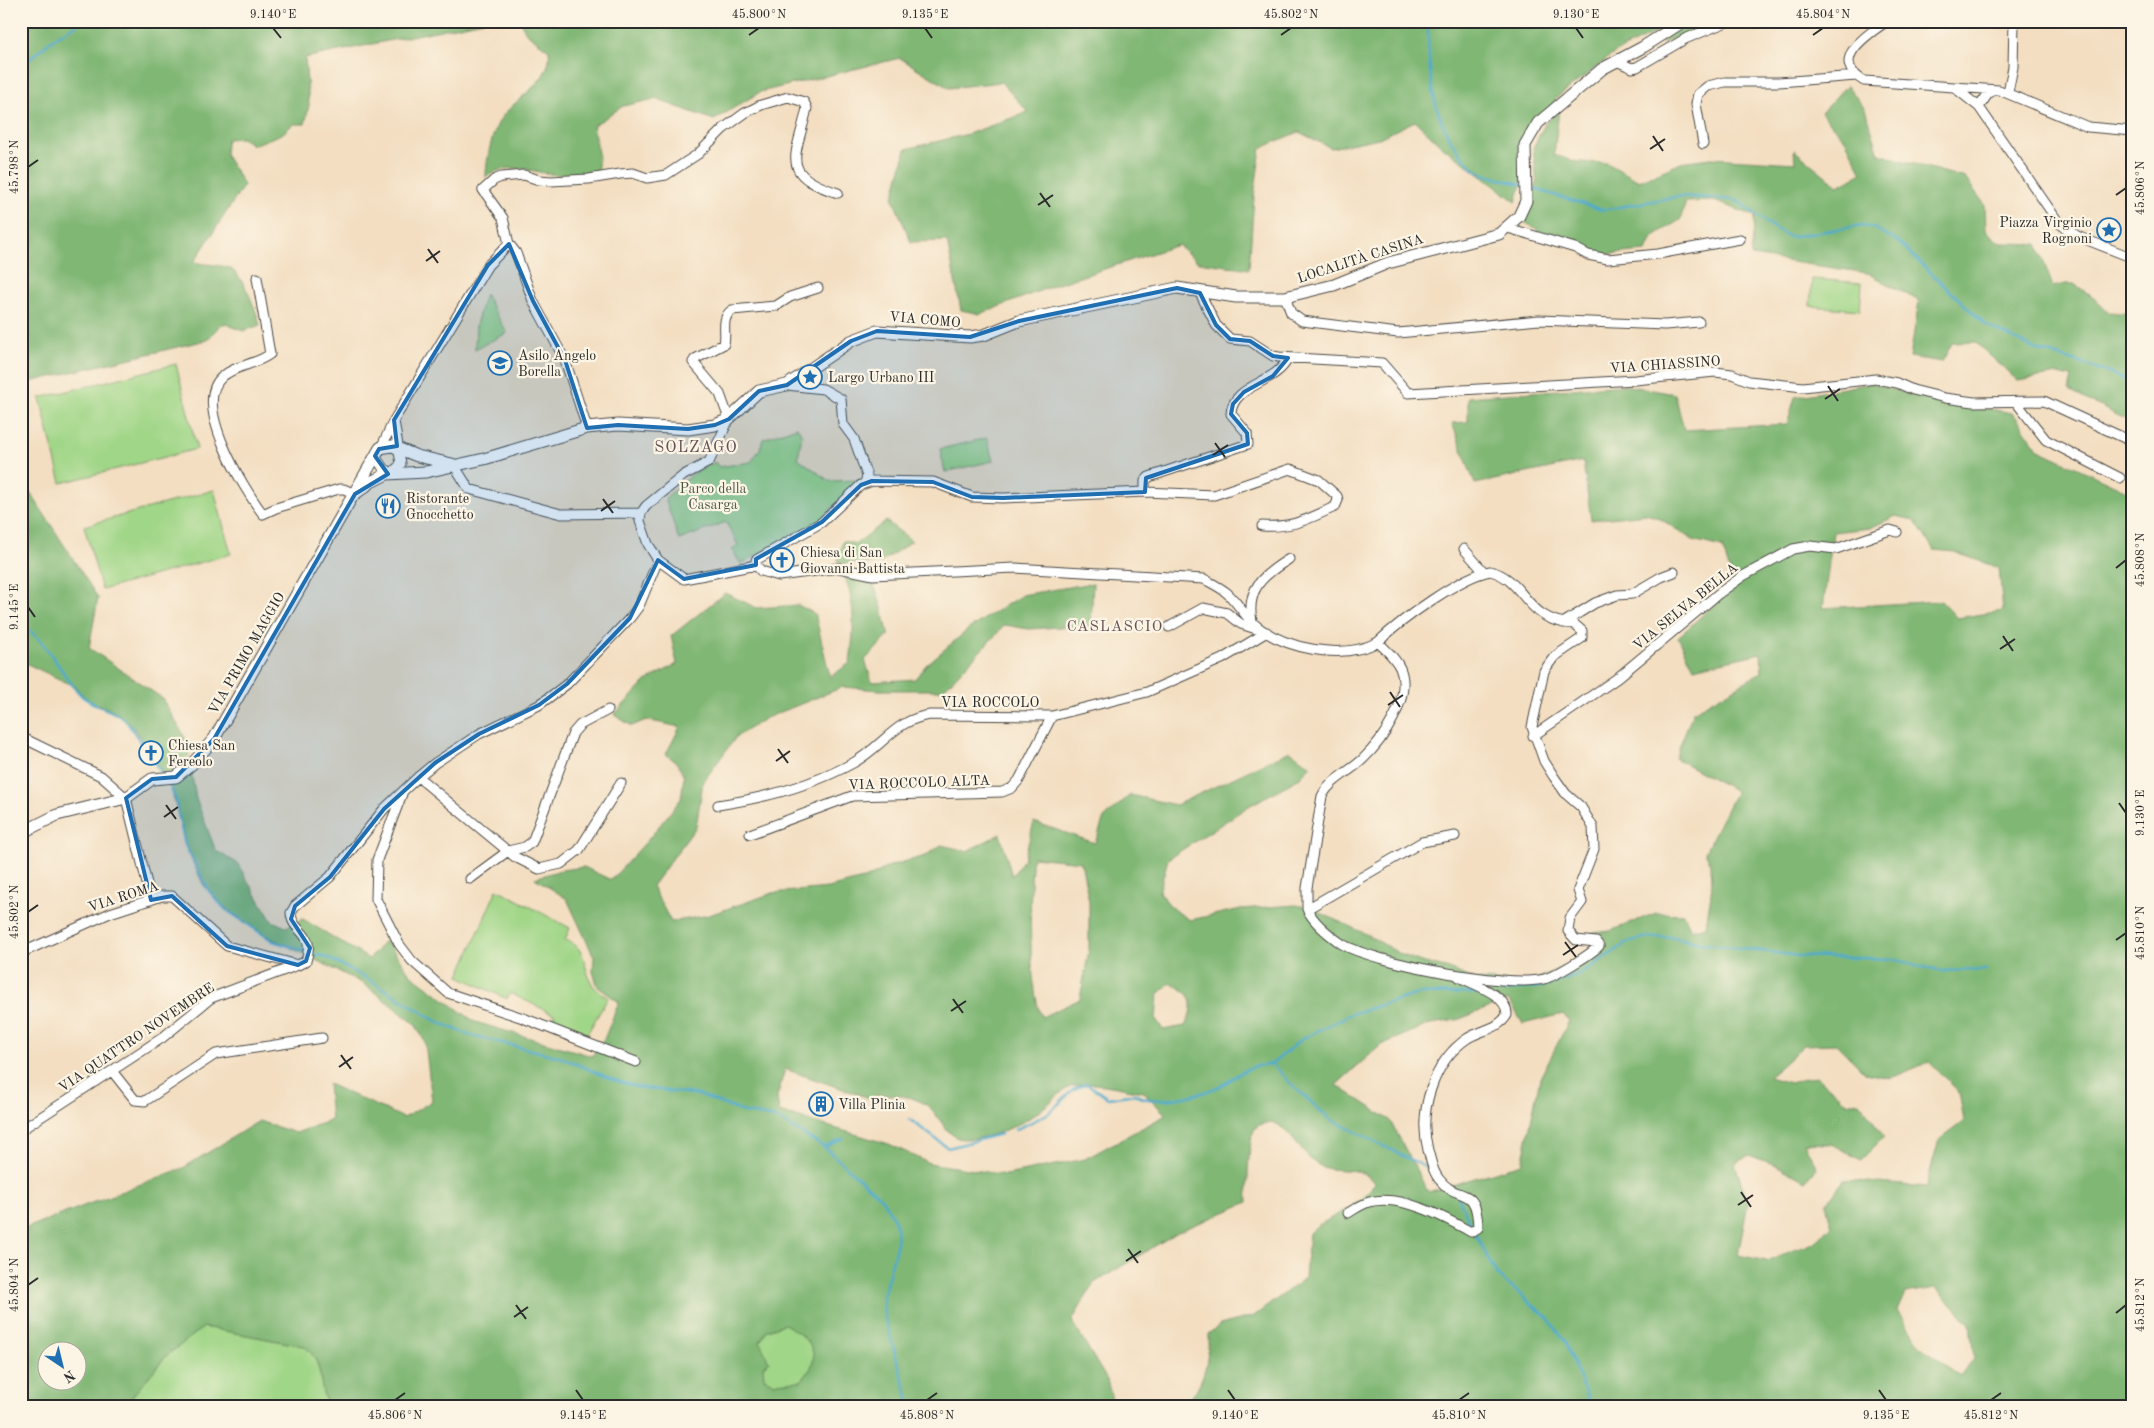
<svg xmlns="http://www.w3.org/2000/svg" width="2154" height="1428" viewBox="0 0 2154 1428" font-family="'Old Standard TT',serif">
<rect width="100%" height="100%" fill="#fcf5e5"/>
<filter id="ink" filterUnits="userSpaceOnUse"><feTurbulence type="fractalNoise" baseFrequency=".02" numOctaves="2"/><feDisplacementMap in="SourceGraphic" scale="10" xChannelSelector="R" yChannelSelector="G"/><feConvolveMatrix kernelMatrix="1 2 1 2 8 2 1 2 1" color-interpolation-filters="sRGB"/></filter>
<filter id="wash" filterUnits="userSpaceOnUse"><feTurbulence type="fractalNoise" baseFrequency=".0096" numOctaves="4" result="noise"/><feDisplacementMap in="SourceGraphic" scale="20" xChannelSelector="R" yChannelSelector="G"/><feGaussianBlur stdDeviation="1.12" result="paint"/><feColorMatrix in="noise" values="0 0 0 0 0 0 0 0 0 0 0 0 0 0 0 0 0 1.4 0 .05"/><feComposite in="paint" operator="in"/></filter>
<g filter="url(#wash)">
<rect width="100%" height="100%" fill="#f3dec1"/>
<!-- green -->
<path fill="#a0d687" stroke="#668059" d="M1812 279 1862 283 1860 310 1810 306Z
M485 294 507 333 475 349 476 325Z
M176 364 197 449 61 483 40 398Z
M797 427 802 435 798 458 829 481 861 480 820 520 741 564 732 550 738 545 726 522 679 540 665 498 694 473 715 462 719 467 751 462 760 449 763 439Z
M987 438 993 461 945 472 940 449Z
M214 490 231 554 102 590 84 526Z
M497 889 570 928 565 940C589 946 582 973 595 988 599 992 604 995 608 998L583 1041 551 1025 555 1015 510 993 507 999 459 976Z
M785 1324C810 1339 826 1356 801 1381L775 1383 764 1378 760 1342 767 1330Z
M204 1327 304 1346C328 1365 315 1388 330 1407H123L167 1355Z"/>
<!-- forest -->
<path fill="#80b774" stroke="#567150" fill-rule="evenodd" d="M21 21H484L305 58 309 105 305 124H293L282 134 253 145 242 138 227 139 225 154 244 185 194 262C206 265 218 264 229 268 243 274 256 310 260 325L243 331 226 324H221L207 340 21 384Z
M520 21H1665L1666 28 1616 52 1555 99 1557 105 1528 131 1522 182 1516 202 1443 147 1415 121 1379 138 1331 148 1299 132 1261 148 1254 196 1249 269 1198 262 1178 245 1055 285 980 314 961 310 947 241 911 242 893 199 906 149 968 134 1028 112 1001 82 949 88 900 58 760 92 714 120 655 99 623 106 593 126 598 153V171C584 173 572 176 558 175 532 173 510 160 486 177 486 161 492 130 502 117 518 96 553 81 549 50L526 33Z
M1690 21H1713L1663 43 1661 40Z
M1847 85 1865 109 1879 154 1965 178 1985 205 1986 231 2000 243 2037 244 2053 287 2065 284H2074L2092 296 2108 312 2133 314V423L2069 391 2072 377 2057 374 2018 381 1975 342 1952 343 1942 362 1910 357 1919 301 1868 273 1751 256 1755 216 1714 201 1686 202 1680 220 1652 237 1646 251 1598 255 1590 253 1582 247 1538 234 1537 229 1524 222 1537 183 1533 148 1545 124 1559 110 1554 155 1577 162 1607 163 1639 181 1686 161 1711 158 1795 163 1794 150 1838 186 1862 173 1846 141 1821 113Z
M1872 383 1915 396 2013 413 2039 450 2133 494V1407H1184C1204 1383 1209 1364 1208 1334L1220 1325 1254 1316 1305 1278 1309 1233 1317 1226 1354 1205 1369 1192 1374 1183C1360 1162 1335 1176 1317 1164 1300 1154 1288 1125 1271 1122 1266 1123 1260 1124 1256 1127 1248 1135 1247 1189 1248 1202L1178 1232 1094 1283 1072 1321 1107 1380 1114 1407H330C315 1388 328 1365 304 1346L204 1327 167 1355 123 1407H21V1230L183 1168 259 1121 296 1133 331 1120 328 1084 404 1118 432 1101 425 1042 415 1024 364 984 259 932 223 906 204 886 186 848 170 784 191 769 196 799 216 851 237 863 272 921 286 927 303 919 369 959 386 940 410 974 475 1022 592 1056 605 1037 619 1002 598 987 593 972 594 957 567 899 535 878 561 870 584 867 611 880 647 841 681 799 684 776 677 763 666 754 680 727 646 720 632 726 614 715 646 681 677 664 671 636 725 593 757 608 798 605 815 614 830 677 850 663C854 630 856 608 845 577L871 580C881 597 883 616 889 635L865 660 872 682 915 679 926 665 970 628 1022 595 1093 583 1091 625 1028 629 1005 625 943 690H879L843 687 766 718 736 737 703 782 696 827 652 886 671 922 709 915 773 893 828 888 867 878 892 865 926 856 941 845 967 851 1000 834 1012 876 1024 859 1034 822 1095 843 1104 818 1130 795 1176 805 1290 751 1311 766 1298 779 1249 806 1168 859 1159 892 1173 909 1190 920 1241 909 1296 905 1308 907 1366 934 1402 955 1421 962 1449 969 1475 980 1529 983 1597 950 1590 939 1591 933 1610 931 1656 913 1683 914 1691 930 1706 926C1709 901 1718 875 1705 852L1736 791 1675 758 1693 712 1762 672 1761 653 1694 668 1678 637 1735 586 1722 547 1693 540 1659 518 1646 514 1591 520 1583 461 1475 484 1452 423 1468 422V397L1624 385 1675 394 1684 430 1787 424 1795 397ZM1896 516 1914 520 1934 550 1954 552 1999 568 2003 611 1957 618 1941 601 1823 608 1833 532 1870 528ZM1033 857 1081 862 1089 901V950L1080 999 1042 1017C1028 992 1029 888 1033 857ZM1170 983C1193 993 1196 1004 1185 1026L1163 1030 1156 1019 1158 995ZM1509 1000 1523 1024 1563 1014 1569 1021 1540 1078 1522 1164 1428 1192 1390 1120 1336 1085 1381 1045 1430 1024 1457 1020ZM1836 1044 1865 1073 1891 1078 1929 1062 1959 1092 1964 1121 1939 1140 1926 1187 1844 1180 1826 1204 1832 1227 1813 1243 1766 1261 1738 1255 1748 1203 1735 1164 1749 1155 1776 1165 1805 1181 1817 1168 1804 1143 1831 1144 1861 1160 1884 1137 1860 1102 1847 1103 1816 1076 1790 1083 1769 1077 1804 1045ZM785 1069 872 1099 877 1095C893 1094 915 1096 928 1106 940 1116 947 1138 963 1139 992 1140 1026 1123 1047 1105 1054 1100 1060 1092 1068 1088 1091 1078 1120 1089 1144 1092L1166 1115 1085 1159 1006 1175 929 1163 889 1144 779 1112 777 1097ZM1936 1288 1970 1324 1974 1358 1960 1377 1922 1347 1897 1311 1905 1293ZM785 1324C810 1339 826 1356 801 1381L775 1383 764 1378 763 1366 769 1362 760 1342 767 1330ZM48 1350H78V1380H48Z
M21 478 98 598 89 648 162 698 188 743 189 756 179 767 165 775C152 758 137 727 121 716 105 704 87 705 76 687L21 661Z
M886 521 912 541 880 563H837L843 541 856 544Z"/>
<g fill="none" stroke-linecap="round" stroke-linejoin="round">
<!-- stream -->
<path stroke="#4fabcd" stroke-width="2.5" d="M1428 21C1428 67 1430 116 1460 153 1465 160 1471 168 1479 172 1492 178 1509 181 1523 185
M21 67 53 39 83 21
M21 105 25 118 21 139
M1528 187 1603 210 1680 196 1736 200 1774 228 1790 237 1863 225 1876 229 1898 242 1986 325 2035 349 2099 369 2133 383
M21 237 24 258 21 262
M21 625C46 638 62 676 81 695 94 708 115 709 127 722L162 774
M168 782 175 798 185 845 209 891 225 909 273 941 328 958 366 978 438 1022 469 1035 560 1057 611 1079 637 1087 699 1095 746 1113 776 1118 824 1147 882 1199 896 1223 897 1243 883 1297 884 1316 911 1407
M1496 992 1545 986 1565 980 1585 971 1627 943 1640 938 1672 937 1699 943 1799 956 1893 959 1938 971 1986 970
M1272 1064 1302 1039 1351 1014 1418 994 1485 993
M909 1119 948 1148 1001 1134
M1015 1130C1026 1124 1037 1120 1047 1114 1062 1104 1068 1088 1087 1084L1108 1098 1135 1094C1153 1107 1201 1095 1220 1086 1231 1081 1239 1072 1250 1068 1256 1065 1265 1065 1272 1064L1293 1086 1330 1119 1429 1169
M824 1147 843 1139
M1458 1197 1472 1228
M1475 1233 1497 1275 1548 1318 1564 1340 1591 1407"/>
</g>
</g>
<g filter="url(#ink)">
<g fill="none" stroke-linecap="round" stroke-linejoin="round">
<!-- minor casing -->
<g stroke="#494642" stroke-width="11">
<path id="minor" d="M1887 21C1868 34 1827 60 1864 81L1999 90 2088 127 2133 131
M1616 61 1632 68 1637 67 1685 39 1729 21
M1955 88 1979 107 2059 223 2077 236 2133 258
M2008 92 2013 67 2014 21
M1979 107 1988 94 1994 90
M1703 144 1696 104 1698 94 1708 86 1725 82H1779L1856 76
M1508 228 1575 248 1588 255 1608 259 1658 254 1740 239
M257 278 270 354C256 365 235 365 222 377 191 404 244 489 263 514L276 508 339 489H344L355 494
M1200 293 1216 325 1230 339 1250 341 1273 356 1279 357 1382 363 1408 393 1635 380 1715 372 1732 374 1749 381 1803 387 1876 379 1897 383 1913 390 1945 398 1974 402 2044 401 2133 442
M1285 297 1291 313 1302 321 1398 333 1539 320 1665 325 1699 322
M787 385 823 389 841 399 843 424 854 439 867 476 865 483
M2016 402 2046 440 2120 478
M587 428 565 360 533 301 516 253 509 244 503 218 483 190 494 180 501 177 524 175 539 180 551 181 589 179 620 174 633 173 647 178 666 175 698 154 723 129 745 113 761 105 788 97 804 102 807 108C797 156 777 174 838 193
M381 448 394 420 488 265 509 244
M375 456 383 468 392 473 401 464 394 421
M454 465 469 489 561 514 641 513
M1145 492V481L1149 477 1248 444 1247 433 1231 414C1232 384 1277 384 1288 358
M1464 549 1484 572
M658 560 684 579 756 565
M756 565 761 571 779 576 839 568 873 575 1014 568 1204 579C1211 583 1220 587 1227 593 1236 601 1243 613 1252 622 1282 649 1342 661 1378 642 1386 650 1395 657 1400 668 1413 698 1382 741 1362 760 1348 773 1331 779 1322 796L1307 888V909C1314 923 1329 935 1342 944 1375 963 1507 988 1544 979 1556 976 1591 954 1599 946L1596 942 1576 940 1568 931 1570 918 1582 902 1578 890 1594 849 1593 827 1581 807 1566 794 1554 777 1544 761 1532 727 1544 671 1554 657 1582 638V631L1574 624C1524 622 1526 579 1490 571 1461 576 1401 620 1378 642
M756 565V560L822 522 861 485 872 481 933 482 972 497 1003 498 1145 492 1214 495 1290 469 1319 480 1337 496 1338 500 1335 507C1307 519 1294 528 1262 526
M1252 621C1246 589 1263 575 1289 559
M1563 623 1595 603 1617 595 1632 594 1661 577 1674 572
M1169 627 1203 608 1227 613 1241 624 1262 631
M1533 736 1616 679 1718 594 1743 576 1793 549 1810 546 1836 549 1890 530 1897 532
M21 737 101 776 126 798 151 900
M418 777 515 857 539 869 561 864 579 850 621 783
M402 794 377 860 376 899 399 944 412 961 448 993 523 1018 636 1062
M718 805C765 798 811 786 853 763 883 747 894 720 930 715L1052 716 1147 692 1222 659 1267 632
M750 834 852 796 1002 792 1012 788 1019 780 1052 716
M470 879 508 851 525 847 532 842 573 733 580 725 608 710
M1307 909 1422 842 1455 836
M21 953 110 913 162 896H172L227 946 298 965 306 961C316 930 292 934 291 913L295 906 330 877 384 809 418 777 435 763 479 734 539 705 567 684 630 618 639 606 658 560 648 544 640 521 641 513 646 506 684 475 709 462 729 419 720 394 693 362 695 359 724 344C727 333 720 318 732 310L776 306 790 297 818 288
M112 1071 135 1100 145 1101 216 1054 322 1038
M21 1130 162 1038 211 998 298 965
M1348 1213C1355 1209 1362 1204 1369 1202 1402 1194 1444 1217 1471 1232L1478 1228C1477 1182 1458 1204 1439 1179 1432 1171 1431 1160 1428 1150 1418 1112 1433 1061 1468 1038 1481 1030 1499 1029 1507 1015 1508 995 1475 985 1459 977"/>
</g>
<!-- tertiary casing -->
<g stroke="#494642" stroke-width="13">
<path id="tertiary" d="M355 494 371 482 387 474 426 472 484 459 587 428 618 425 688 429 715 425 729 419 759 391 787 385 851 341 877 331 970 337 984 335 1019 321 1177 288 1236 297H1285L1334 285 1388 263 1499 234 1519 216 1526 201 1525 145 1538 123 1602 69 1643 47 1684 21
M21 833 57 815 126 798 152 779 176 777 192 764 214 739 380 448 392 446 417 456 452 464"/>
</g>
<!-- minor -->
<use href="#minor" stroke="#fff" stroke-width="9"/>
<!-- tertiary -->
<use href="#tertiary" stroke="#fff" stroke-width="11"/>
</g>
</g>
<!-- marked area -->
<path fill="#1f6fb2" fill-opacity="0.2" stroke="#1f6fb2" stroke-width="4" stroke-linejoin="round" d="M509 244 533 301 565 360 587 428 618 425 688 429 715 425 729 419 759 391 787 385 851 341 877 331 970 337 1019 321 1177 288 1200 293 1216 325 1230 339 1250 341 1273 356 1288 358 1273 376 1244 392 1233 404 1231 414 1247 433 1248 444 1146 478 1145 492 1003 498 972 497 933 482 872 481 861 485 822 522 756 559V565L684 579 658 560 630 618 567 684 539 705 479 734 435 763 384 809 330 877 295 906 291 919 310 948 306 961 298 965 227 946 172 896 151 900 126 798 152 779 176 777 214 739 355 494 388 474 375 456 379 449 397 446 394 420 488 265Z"/>
<!-- ticks -->
<path fill="none" stroke="#2b2b2b" stroke-width="2" d="M273 28 281 38M925 28 932 38M1576 28 1583 38M749 35 759 28M1281 35 1291 28M1813 35 1823 28M1653 136 1663 151M1650 149 1665 139M28 167 38 160M1040 193 1050 207M2116 195 2126 188M1038 205 1053 195M428 249 438 263M426 261 440 251M1828 386 1838 401M1825 399 1840 389M1215 443 1225 457M1213 455 1228 445M603 499 613 513M601 511 615 501M2116 568 2126 560M28 607 35 617M2003 636 2013 651M2000 649 2015 639M1390 692 1400 707M1388 705 1403 695M778 749 788 763M776 761 790 751M2119 803 2126 813M166 805 176 819M164 817 178 807M28 912 38 905M2116 940 2126 933M1565 942 1576 957M1563 955 1578 945M953 999 963 1013M951 1011 966 1001M341 1055 351 1069M339 1067 353 1057M1741 1192 1751 1207M1738 1205 1753 1195M1128 1249 1138 1263M1126 1261 1141 1251M28 1285 38 1278M516 1305 526 1319M2116 1313 2126 1305M514 1317 528 1307M576 1390 583 1400M1228 1390 1235 1400M1879 1390 1886 1400M395 1400 405 1393M927 1400 937 1393M1459 1400 1469 1393M1991 1400 2001 1393"/>
<!-- icons -->
<defs>
<g id="sight-ring" transform="scale(1.25)"><circle r="9.5" fill="#fcf5e5" stroke="#1f6fb2" stroke-width="1.5"/><path d="M0-6L1.8-2.2L6-1.7L2.9 1.2L3.7 5.4L0 3.3L-3.7 5.4L-2.9 1.2L-6-1.7L-1.8-2.2Z" fill="#1f6fb2"/></g>
<g id="school-ring" transform="scale(1.25)"><circle r="9.5" fill="#fcf5e5" stroke="#1f6fb2" stroke-width="1.5"/><path d="M0-5L7-2L0 1L-7-2ZM-4 1L0 2.5L4 1V4Q0 6-4 4Z" fill="#1f6fb2"/></g>
<g id="restaurant-ring" transform="scale(1.25)"><circle r="9.5" fill="#fcf5e5" stroke="#1f6fb2" stroke-width="1.5"/><path d="M-5-6h1v4h1v-4h1v4h1v-4h1v5L-1.5 .5V6h-2V.5L-5-1ZM5-6V6H3V1.5H1.5Q1.5-4 5-6Z" fill="#1f6fb2"/></g>
<g id="church-ring" transform="scale(1.25)"><circle r="9.5" fill="#fcf5e5" stroke="#1f6fb2" stroke-width="1.5"/><path d="M-1.2-6h2.4v3.5h3.3v2.4h-3.3V6h-2.4V-.1h-3.3v-2.4h3.3Z" fill="#1f6fb2"/></g>
<g id="building-ring" transform="scale(1.25)"><circle r="9.5" fill="#fcf5e5" stroke="#1f6fb2" stroke-width="1.5"/><path d="M-4-6H4V6H1V3H-1V6H-4ZM-2.5-4.3h1.7v1.8h-1.7ZM.8-4.3h1.7v1.8H.8ZM-2.5-1h1.7V.8h-1.7ZM.8-1h1.7V.8H.8Z" fill="#1f6fb2"/></g>
</defs>
<g fill-rule="evenodd">
<use href="#sight-ring" x="2109" y="230"/>
<use href="#school-ring" x="500" y="363"/>
<use href="#sight-ring" x="810" y="377"/>
<use href="#restaurant-ring" x="388" y="506"/>
<use href="#church-ring" x="782" y="560"/>
<use href="#church-ring" x="151" y="753"/>
<use href="#building-ring" x="821" y="1104"/>
</g>
<g text-anchor="middle" stroke-width="4.5" stroke-linejoin="round" paint-order="stroke">
<!-- poi labels -->
<g font-size="14" fill="#2b2b2b" stroke="#fcf5e5" text-anchor="start">
<text x="2092" y="227" text-anchor="end">Piazza Virginio<tspan x="2092" dy="16">Rognoni</tspan></text>
<text x="518" y="360">Asilo Angelo<tspan x="518" dy="16">Borella</tspan></text>
<text x="828" y="382">Largo Urbano III</text>
<text x="406" y="503">Ristorante<tspan x="406" dy="16">Gnocchetto</tspan></text>
<text x="800" y="557">Chiesa di San<tspan x="800" dy="16">Giovanni Battista</tspan></text>
<text x="168" y="750">Chiesa San<tspan x="168" dy="16">Fereolo</tspan></text>
<text x="838" y="1109">Villa Plinia</text>
</g>
<!-- street labels -->
<g font-size="14" fill="#2b2b2b" stroke="#fcf5e5">
<text transform="translate(1360 258) rotate(-18)" y="5">LOCALITÀ CASINA</text>
<text transform="translate(925 319) rotate(5)" y="5">VIA COMO</text>
<text transform="translate(1665 364) rotate(-4)" y="5">VIA CHIASSINO</text>
<text transform="translate(1685 606) rotate(-39)" y="5">VIA SELVA BELLA</text>
<text transform="translate(246 653) rotate(-60)" y="5">VIA PRIMO MAGGIO</text>
<text x="990" y="707">VIA ROCCOLO</text>
<text transform="translate(919 782) rotate(-2)" y="5">VIA ROCCOLO ALTA</text>
<text transform="translate(123 896) rotate(-18)" y="5">VIA ROMA</text>
<text transform="translate(136 1037) rotate(-34)" y="5">VIA QUATTRO NOVEMBRE</text>
</g>
<!-- park labels -->
<g font-size="14" fill="#485642" stroke="#fcf5e5">
<text x="713" y="493">Parco della<tspan x="713" dy="16">Casarga</tspan></text>
</g>
<!-- neighbourhood labels -->
<g font-size="15" letter-spacing="1" fill="#685258" stroke="#fcf5e5">
<text x="1115" y="631">CASLASCIO</text>
</g>
<!-- quarter labels -->
<g font-size="16" letter-spacing="1" fill="#685258" stroke="#fcf5e5">
<text x="696" y="452">SOLZAGO</text>
</g>
</g>
<!-- margin -->
<rect width="2154" height="1428" fill="none" stroke="#fcf5e5" stroke-width="55"/>
<!-- north arrow -->
<g transform="translate(62 1366) rotate(145)"><circle r="24" fill="#fcf5e5" stroke="#a8a49b"/>
<path d="M0-4L9 19L0 12L-9 19Z" fill="#1f6fb2"/>
<text y="-8" font-size="14" font-weight="bold" text-anchor="middle" fill="#2b2b2b">N</text>
</g>
<rect x="28" y="28" width="2098" height="1372" fill="none" stroke="#2b2b2b" stroke-width="2"/>
<g font-size="12" text-anchor="middle" fill="#2b2b2b">
<text x="273" y="18">9.140°E</text>
<text x="759" y="18">45.800°N</text>
<text x="925" y="18">9.135°E</text>
<text x="1291" y="18">45.802°N</text>
<text x="1576" y="18">9.130°E</text>
<text x="1823" y="18">45.804°N</text>
<text transform="translate(14 167) rotate(-90)" y="4">45.798°N</text>
<text transform="translate(2140 188) rotate(-90)" y="4">45.806°N</text>
<text transform="translate(2140 560) rotate(-90)" y="4">45.808°N</text>
<text transform="translate(14 607) rotate(-90)" y="4">9.145°E</text>
<text transform="translate(2140 813) rotate(-90)" y="4">9.130°E</text>
<text transform="translate(14 912) rotate(-90)" y="4">45.802°N</text>
<text transform="translate(2140 933) rotate(-90)" y="4">45.810°N</text>
<text transform="translate(14 1285) rotate(-90)" y="4">45.804°N</text>
<text transform="translate(2140 1305) rotate(-90)" y="4">45.812°N</text>
<text x="395" y="1419">45.806°N</text>
<text x="583" y="1419">9.145°E</text>
<text x="927" y="1419">45.808°N</text>
<text x="1235" y="1419">9.140°E</text>
<text x="1459" y="1419">45.810°N</text>
<text x="1886" y="1419">9.135°E</text>
<text x="1991" y="1419">45.812°N</text>
</g>
</svg>
